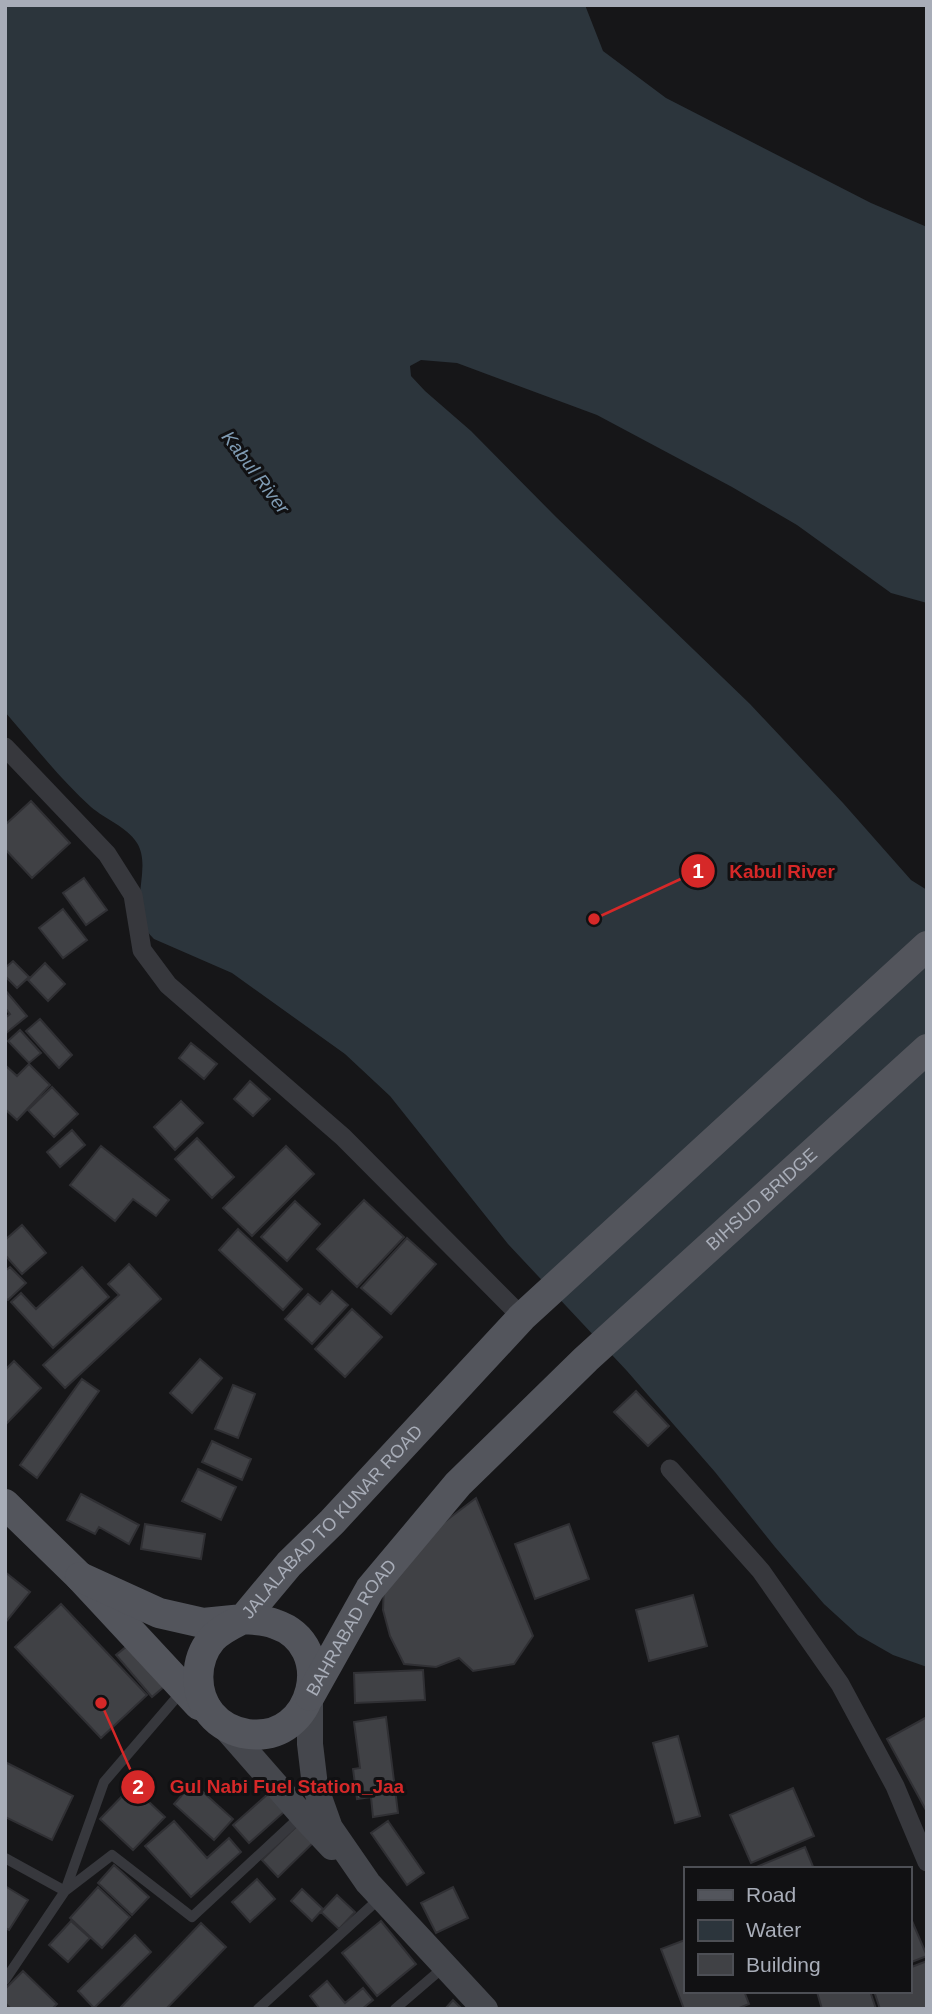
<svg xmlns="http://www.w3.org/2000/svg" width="932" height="2014" viewBox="0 0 932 2014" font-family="Helvetica,sans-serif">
<rect width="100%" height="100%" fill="#161618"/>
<!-- water -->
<path fill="#2c353c" d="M5 5H585L603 51 666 98 871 203 927 227V603L891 593 797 525 732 487 597 415 457 363 421 360 410 366 411 376 425 391 471 431 556 517 750 704 843 803 911 880 927 890V1667L893 1655 858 1635 824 1604 775 1547 715 1472 627 1371 508 1244 390 1096 345 1054 232 973 154 939C123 910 154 871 137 843 127 827 105 819 91 807 59 778 33 744 5 712Z"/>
<!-- building -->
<path fill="#404145" stroke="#303034" stroke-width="2" d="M31 801 70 843 32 878 5 849V825Z
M84 878 107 910 86 925 63 893Z
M63 909 87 940 63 958 39 928Z
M13 961 29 977 17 988 5 976V968Z
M45 963 65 984 48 1001 28 980Z
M5 990 27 1016 5 1034V1018L10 1014 5 1008Z
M40 1019 72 1055 59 1068 26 1031Z
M20 1030 41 1053 29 1063 8 1041Z
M191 1043 217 1064 204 1079 179 1058Z
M29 1064 50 1085 17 1120 5 1109V1065L17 1076Z
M250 1081 270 1099 253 1116 234 1099Z
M52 1087 78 1114 54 1137 28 1110Z
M181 1101 203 1123 175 1150 154 1127Z
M72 1130 85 1145 60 1167 47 1152Z
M197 1138 234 1177 212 1198 175 1159Z
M101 1146 169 1200 156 1216 133 1199 115 1221 70 1185Z
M286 1146 314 1174 252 1236 223 1208Z
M364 1200 404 1237 357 1287 317 1249Z
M295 1201 320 1224 287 1261 261 1237Z
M22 1225 46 1253 22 1274 5 1255V1240Z
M238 1229 302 1289 283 1310 219 1250Z
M407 1238 436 1264 391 1314 361 1288Z
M129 1264 161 1299 65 1388 43 1365 119 1295 108 1284Z
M10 1267 26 1283 8 1300 5 1298V1271Z
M82 1267 109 1297 53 1348 11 1302 21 1293 36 1309Z
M332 1291 348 1305 312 1344 285 1319 308 1294 320 1304Z
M352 1309 382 1337 345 1377 315 1349Z
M200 1359 222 1378 192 1413 170 1393Z
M14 1361 41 1388 6 1424 5 1370Z
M82 1379 99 1391 37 1478 20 1465Z
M233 1385 255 1394 238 1438 215 1429Z
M636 1391 669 1426 648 1446 614 1412Z
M212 1441 251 1459 242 1480 202 1462Z
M198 1469 236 1487 221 1520 182 1501Z
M81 1494 139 1525 129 1544 99 1527 95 1534 67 1520Z
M476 1498 533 1636 514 1664 473 1671 459 1658 436 1667 404 1664 390 1636 383 1610 384 1584 411 1547Z
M145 1524 205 1534 201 1559 141 1549Z
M569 1524 589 1579 535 1599 515 1544Z
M5 1572 30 1592 5 1623Z
M693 1595 707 1646 649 1661 636 1610Z
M61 1604 147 1695 101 1738 15 1647Z
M136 1639 172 1680 152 1697 116 1655Z
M423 1670 425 1700 355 1703 354 1673Z
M386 1717 398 1813 373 1817 371 1797 357 1799 353 1769 360 1768 354 1722Z
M927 1717V1812L887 1739Z
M678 1736 700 1816 675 1823 653 1743Z
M5 1762 73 1796 52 1840 5 1817Z
M193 1783 233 1819 214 1840 174 1804Z
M132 1786 165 1817 133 1850 100 1819Z
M793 1788 814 1836 751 1863 730 1815Z
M268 1794 284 1812 249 1843 233 1825Z
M174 1821 207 1858 229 1838 241 1852 191 1897 145 1846Z
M302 1821 318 1838 278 1877 262 1860Z
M388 1821 424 1873 407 1885 371 1833Z
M805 1847 814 1869H754V1868Z
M114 1865 149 1897 132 1915 98 1883Z
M257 1879 275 1899 250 1922 232 1902Z
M5 1886 28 1900 9 1930 5 1928Z
M98 1887 130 1917 102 1948 70 1918Z
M453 1887 468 1918 436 1933 421 1903Z
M302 1889 323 1909 312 1921 291 1901Z
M337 1895 355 1912 339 1929 321 1912Z
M909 1914 927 1956 909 1963Z
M71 1921 90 1938 68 1962 49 1945Z
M381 1921 416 1964 377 1996 342 1953Z
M201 1923 226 1947 166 2009H119Z
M135 1935 151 1952 94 2008 78 1991Z
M685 1940V1991H744L749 2004 737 2009H684L661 1949Z
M927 1961V2009H880L874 1991H909V1968Z
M23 1971 57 2004 52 2009H11L5 2003V1989Z
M327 1981 345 2003 363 1988 373 2000 362 2009H320L310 1996Z
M820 1991H870L876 2009H822L817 1992Z
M453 2000 462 2009H445Z"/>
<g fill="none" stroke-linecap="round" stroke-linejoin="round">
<!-- lane -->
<path stroke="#37383d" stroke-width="10" d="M5 1858 65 1891 5 1980
M65 1891 112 1855 192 1917 302 1815
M65 1891 104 1782 183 1690
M258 2009 380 1898
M395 2009 445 1966"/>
<!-- street -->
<path stroke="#37383d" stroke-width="19" d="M5 747 107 854 133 895 142 950 168 985 343 1137 522 1317
M670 1469 761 1571 840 1684 895 1786 927 1862"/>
<!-- secondary -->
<path stroke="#45474d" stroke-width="26" d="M310 1696V1744L315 1786 330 1828 368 1883 485 2009
M223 1725 302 1815 332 1847"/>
<!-- primary -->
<g stroke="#53555c" stroke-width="30">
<path d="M5 1504 80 1577 199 1705 206 1707"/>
<path id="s1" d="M80 1577 159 1613 203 1623 243 1619 289 1564 332 1522 522 1317 927 946"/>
<path d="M243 1619C254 1620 265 1620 275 1624 338 1645 315 1743 248 1734 234 1732 220 1725 211 1714 194 1693 194 1660 212 1639 220 1630 233 1624 243 1619Z"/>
<path id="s2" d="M310 1696 370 1589 458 1484 586 1359 927 1049"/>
</g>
</g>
<g text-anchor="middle" stroke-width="6" stroke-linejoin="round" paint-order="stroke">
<!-- street labels -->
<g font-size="18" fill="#a8adb8" stroke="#111113">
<text dy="6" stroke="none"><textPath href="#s2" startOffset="676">BIHSUD BRIDGE</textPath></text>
<text dy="6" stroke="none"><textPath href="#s1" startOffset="304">JALALABAD TO KUNAR ROAD</textPath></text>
<text dy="6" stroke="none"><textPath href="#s2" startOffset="80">BAHRABAD ROAD</textPath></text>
</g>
<!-- water labels -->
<g font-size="19" font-style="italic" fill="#7f9bb3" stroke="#111113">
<text transform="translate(256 472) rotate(53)" y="7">Kabul River</text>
</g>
</g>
<!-- callouts -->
<path fill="none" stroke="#d62828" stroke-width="2.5" d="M594 919L698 871M101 1703L138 1787"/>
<g fill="#d62828" stroke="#111113" stroke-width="2.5">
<circle cx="594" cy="919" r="7"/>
<circle cx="101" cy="1703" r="7"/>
<circle cx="698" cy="871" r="18"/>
<circle cx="138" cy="1787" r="18"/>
</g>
<g font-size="21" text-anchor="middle" font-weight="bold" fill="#fff">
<text x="698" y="878">1</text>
<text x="138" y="1794">2</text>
</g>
<g font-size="19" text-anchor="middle" font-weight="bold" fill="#d62828" stroke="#111113" stroke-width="6" stroke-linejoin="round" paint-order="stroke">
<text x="782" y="878">Kabul River</text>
<text x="287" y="1793">Gul Nabi Fuel Station_Jaa</text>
</g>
<!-- border -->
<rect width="932" height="2014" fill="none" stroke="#a8adb8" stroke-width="14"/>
<!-- legend -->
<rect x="684" y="1867" width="228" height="126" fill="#111113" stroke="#4d4f55" stroke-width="2"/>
<rect x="698" y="1890" width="35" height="10" fill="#53555c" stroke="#4d4f55" stroke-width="2"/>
<text x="746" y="1902" font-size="21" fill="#a8adb8">Road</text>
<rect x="698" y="1920" width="35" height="21" fill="#2c353c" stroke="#4d4f55" stroke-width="2"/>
<text x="746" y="1937" font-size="21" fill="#a8adb8">Water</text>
<rect x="698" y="1954" width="35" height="21" fill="#404145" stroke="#4d4f55" stroke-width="2"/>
<text x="746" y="1972" font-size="21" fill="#a8adb8">Building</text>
</svg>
